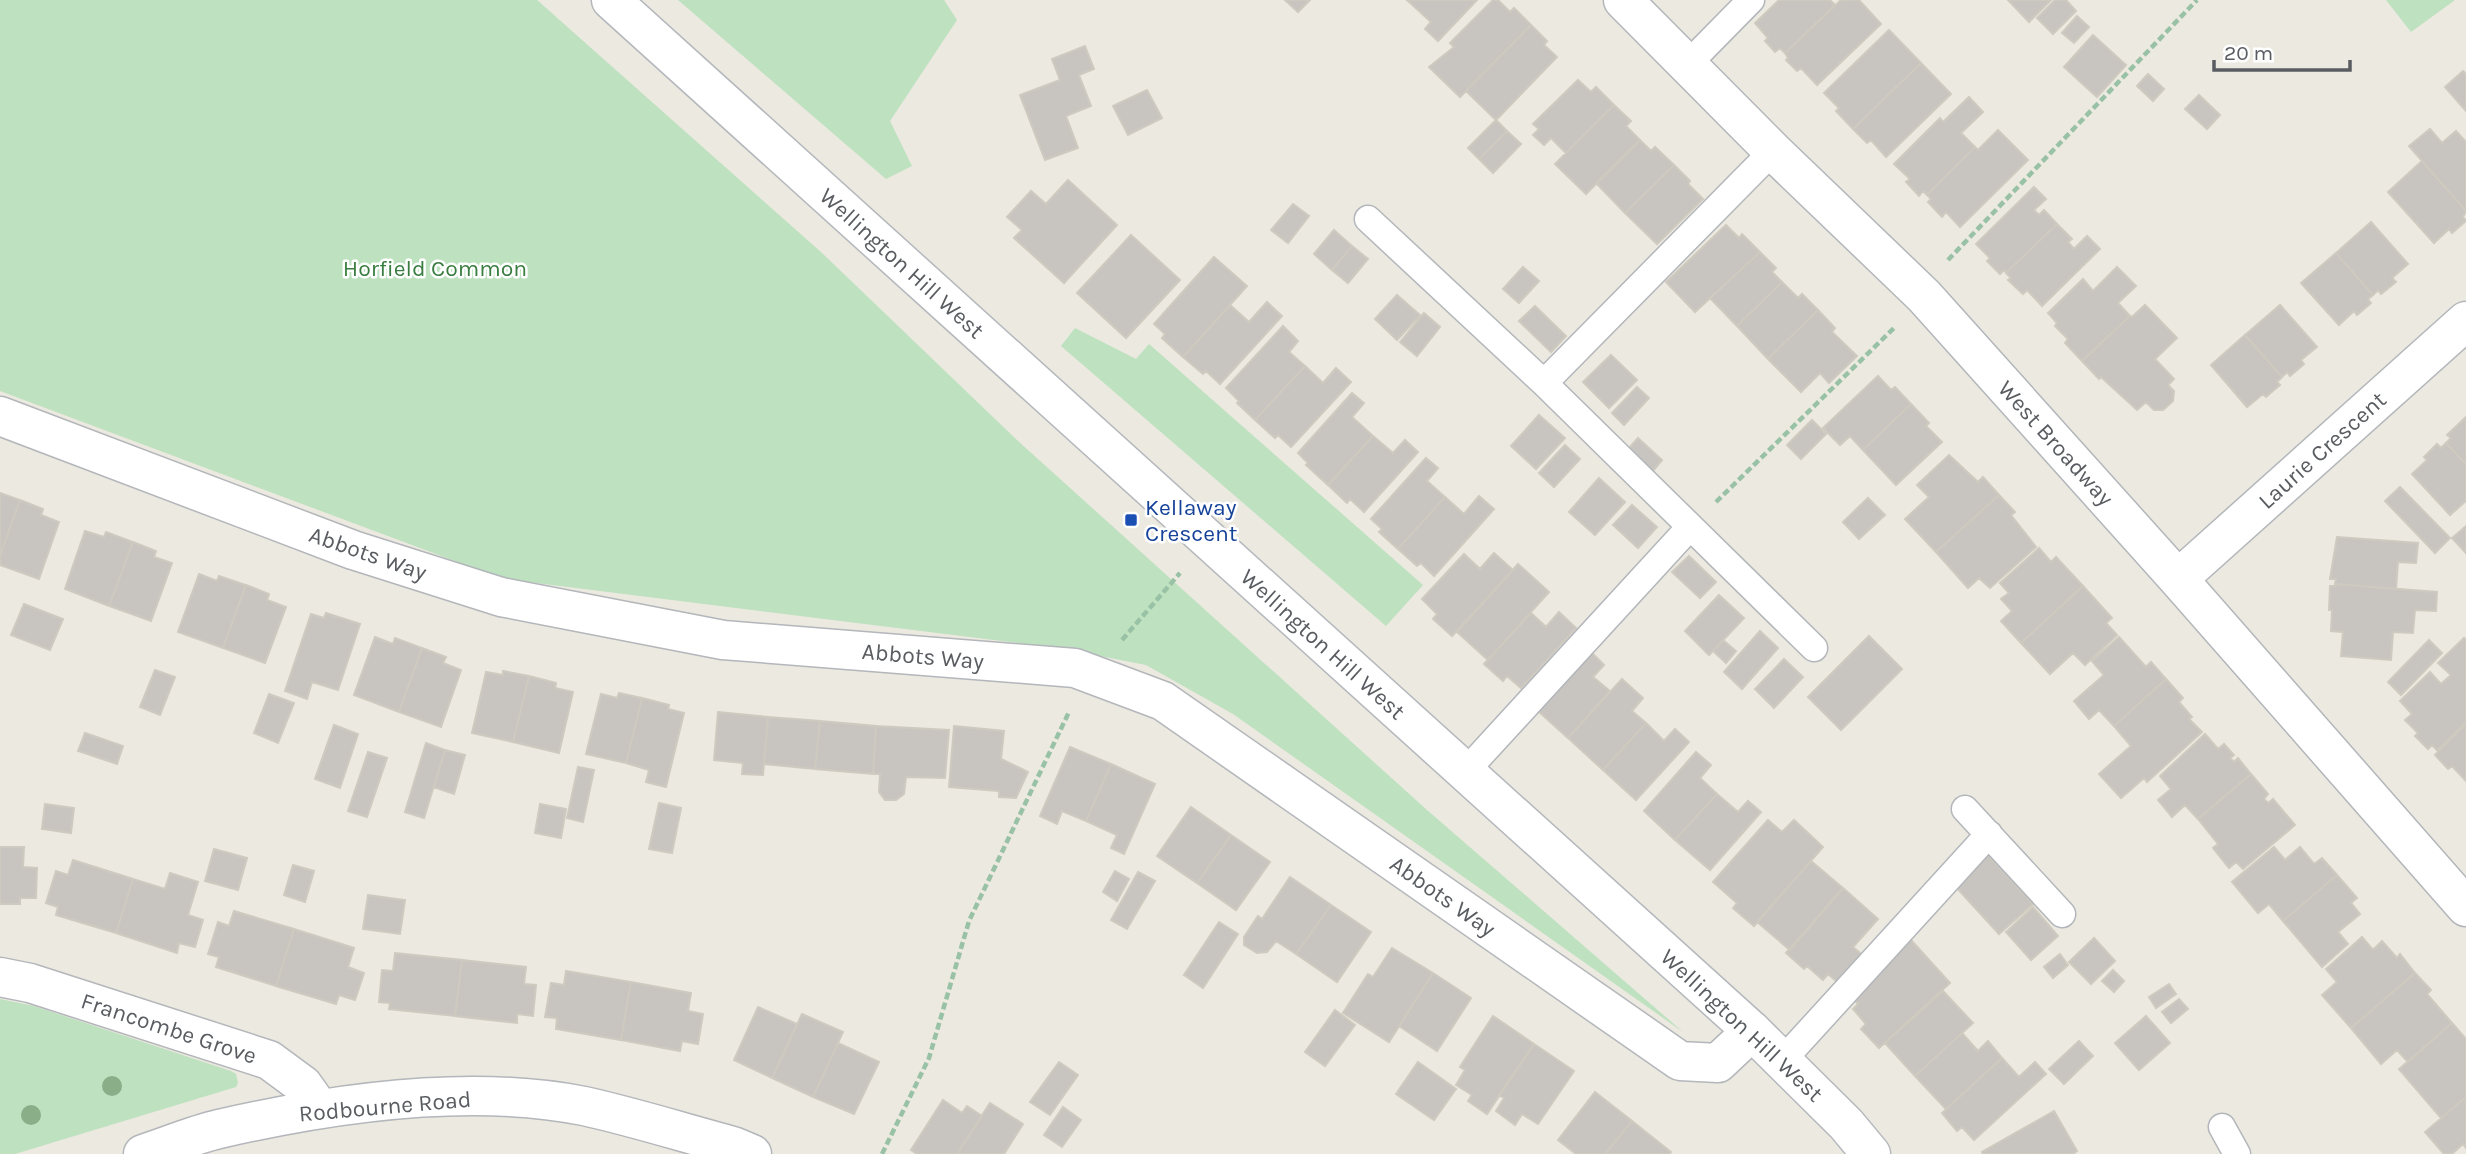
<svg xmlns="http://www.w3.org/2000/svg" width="2466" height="1154" viewBox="0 0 2466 1154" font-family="Karla,sans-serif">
<rect width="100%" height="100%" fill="#ebe9e0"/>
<!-- green -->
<path fill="#bee1bf" d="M0 0H537L822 253 1018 441 1427 810 1683 1032 1233 714 1146 665 1059 648 503 579 0 391Z
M678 0H944L957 20 890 121 912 166 886 179Z
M2386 0H2455L2411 32Z
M1075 328 1136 359 1149 344 1423 585 1386 626 1061 346Z
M0 999 34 1006 231 1071 236 1074 238 1083 236 1087 15 1154H0Z"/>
<!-- building -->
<path fill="#c8c5c0" stroke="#cfcabf" stroke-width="2" d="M1285 0H1310L1298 12Z
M1407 0H1477L1438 41 1425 29 1431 22Z
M1493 0H1498L1510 12 1514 8 1531 25 1460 97 1429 67 1454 47 1450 43Z
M1779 0H1830L1835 5 1785 53 1780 48 1775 52 1765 41 1768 38 1755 23Z
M1841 0H1859L1881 24 1817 85 1801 68 1797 71 1786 60 1788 58 1785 53Z
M2008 0H2051L2029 22Z
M2055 0H2066L2076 11 2053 34 2037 18Z
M2077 16 2089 27 2074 43 2062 33Z
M1531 25 1547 41 1544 45 1557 57 1496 120 1466 91Z
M1889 30 1921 63 1853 129 1836 111 1839 108 1824 93Z
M2093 35 2126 65 2097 97 2064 67Z
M1085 46 1094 69 1079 75 1091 106 1066 116 1078 148 1045 160 1020 95 1060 80 1052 59Z
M1921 63 1951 94 1886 157 1871 140 1867 143 1853 129Z
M2463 71 2466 74V111L2445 87Z
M2148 74 2164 89 2153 101 2137 86Z
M1578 80 1591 92 1596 87 1614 105 1566 153 1551 138 1544 145 1533 135 1539 129 1533 124Z
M1147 90 1162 118 1128 135 1113 106Z
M2199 95 2220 115 2207 129 2185 109Z
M1969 97 1983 112 1961 133 1975 147 1927 195 1923 191 1919 196 1906 182 1910 179 1894 164 1940 118 1943 122Z
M1614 105 1631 121 1626 126 1640 140 1586 194 1555 164Z
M1496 120 1507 131 1479 159 1468 148Z
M2430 129 2442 143 2456 131 2466 142V211L2409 146Z
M1998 130 2028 160 1960 227 1946 212 1942 217 1928 202 1931 199 1927 195 1975 147 1978 150Z
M1507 131 1521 144 1493 173 1479 159Z
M1640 140 1651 151 1655 147 1674 165 1625 213 1596 183Z
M2422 161 2466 211 2463 217 2466 221 2452 233 2449 229 2434 243 2388 192Z
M1674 165 1690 181 1688 184 1703 199 1657 244 1625 213Z
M1068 180 1117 225 1064 283 1014 238 1022 230 1007 217 1031 191 1046 204Z
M2034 187 2046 199 2034 210 2039 215 2044 210 2057 224 2006 273 2004 270 2000 274 1987 261 1990 258 1976 244Z
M1293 204 1309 216 1288 243 1271 230Z
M2371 222 2408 264 2392 278 2396 282 2381 294 2378 290 2373 295 2336 253Z
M2057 224 2072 239 2068 242 2074 249 2087 236 2100 249 2042 306 2027 290 2023 294 2008 280 2011 278 2006 273Z
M1726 225 1739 238 1742 234 1760 252 1695 312 1666 282Z
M1334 230 1352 246 1332 270 1314 254Z
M1131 235 1180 280 1126 338 1077 293Z
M1352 246 1368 259 1348 283 1332 270Z
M1760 252 1776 268 1772 272 1782 282 1737 326 1710 298Z
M2336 253 2373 295 2368 299 2371 303 2357 315 2354 311 2339 325 2301 283Z
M1214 257 1247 286 1183 357 1162 338 1165 334 1154 324Z
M1523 267 1539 281 1519 303 1503 289Z
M2117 267 2136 286 2118 303 2130 316 2082 361 2065 343 2068 339 2055 326 2057 323 2048 313 2083 279 2093 291Z
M1782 282 1798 298 1802 294 1818 310 1768 359 1737 326Z
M1397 295 1420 315 1397 340 1375 319Z
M1267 302 1282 316 1220 384 1206 371 1203 374 1183 357 1230 305 1249 322Z
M2145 305 2177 338 2155 359 2174 379 2168 385 2174 391 2173 401 2163 410H2154L2146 402 2137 410 2101 377 2099 379 2082 361 2130 316 2132 317Z
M2280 305 2317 347 2301 360 2304 364 2290 376 2287 372 2282 377 2245 335Z
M1535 306 1566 336 1551 352 1519 321Z
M1818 310 1835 328 1832 332 1857 356 1829 383 1820 373 1801 392 1768 359Z
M1424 313 1440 327 1417 356 1400 342Z
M1283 326 1298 341 1289 352 1305 366 1255 420 1237 403 1239 401 1226 388Z
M2245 335 2282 377 2277 382 2280 385 2266 397 2263 394 2247 407 2211 365Z
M1611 355 1637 380 1609 408 1583 382Z
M1305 366 1323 383 1336 368 1351 382 1291 447 1278 435 1275 438 1255 420Z
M1878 376 1891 390 1895 387 1911 404 1863 450 1850 436 1840 445 1823 428Z
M1637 387 1649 398 1624 425 1612 413Z
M1352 393 1364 403 1352 417 1373 436 1328 485 1306 465 1308 463 1298 453Z
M1911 404 1929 423 1926 426 1942 442 1896 485 1863 450Z
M1539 415 1565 438 1536 469 1511 446Z
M2466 417V464L2446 443 2451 438 2447 435Z
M1812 420 1826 434 1801 459 1787 445Z
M1373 436 1393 453 1405 440 1418 452 1364 512 1350 499 1347 503 1328 485Z
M1638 438 1662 460 1648 477 1623 455Z
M2446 443 2466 464V501L2450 515 2412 474 2427 460 2424 457 2437 444 2441 448Z
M1565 445 1580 459 1554 487 1539 473Z
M1949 455 1978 482 1983 477 1999 495 1936 552 1905 519 1929 497 1917 485Z
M1426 458 1438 468 1427 481 1445 497 1398 549 1379 532 1382 529 1371 519Z
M1599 478 1625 502 1595 535 1569 512Z
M2400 487 2450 538 2435 553 2385 501Z
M0 493 20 500 0 556Z
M1999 495 2015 512 2011 515 2036 547 1990 588 1979 578 1968 588 1936 552Z
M1479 496 1494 509 1434 576 1421 563 1417 566 1398 549 1445 497 1464 514Z
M1868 498 1885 515 1859 539 1843 522Z
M20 500 43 509 41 515 59 522 39 579 0 565V556Z
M1632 505 1657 527 1638 548 1613 525Z
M2466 526V553L2452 538Z
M85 531 104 537 106 532 133 542 109 606 65 589Z
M2337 537 2418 543 2416 563 2398 562 2396 589 2335 584 2336 579H2330Z
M133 542 156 551 154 557 172 563 151 621 109 606Z
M2039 548 2051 562 2056 557 2083 586 2021 643 2001 621 2012 611 2001 599 2009 593 2000 583Z
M1494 553 1513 570 1452 636 1433 619 1437 614 1422 599 1464 554 1480 569Z
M1689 556 1716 582 1700 598 1672 572Z
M1518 564 1549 592 1488 660 1457 632Z
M199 574 217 581 219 576 246 585 223 648 178 632Z
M2335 584 2437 592 2436 611 2415 610 2413 633 2393 632 2391 660 2341 656 2343 632 2331 631 2332 610H2329L2330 586H2335Z
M246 585 269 594 267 600 286 607 265 663 223 648Z
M2083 586 2112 618 2106 623 2117 635 2085 665 2073 653 2050 674 2021 643Z
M1719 595 1744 618 1709 655 1685 631Z
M24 604 63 619 50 650 11 635Z
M1559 612 1576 628 1521 688 1507 676 1503 681 1484 664 1531 613 1546 627Z
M326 613 360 624 338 690 312 682 307 699 285 691 311 614 324 618Z
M1760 631 1778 648 1742 689 1724 672Z
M1869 636 1902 669 1841 730 1808 697Z
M375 637 393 644 395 638 422 648 399 712 354 695Z
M2119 637 2146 667 2151 662 2166 679 2114 726 2099 710 2089 719 2074 701 2104 675 2092 661Z
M2464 638 2466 640V723L2437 750 2432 745 2428 749 2415 736 2418 733 2405 720 2412 714 2400 701 2430 672 2441 684 2451 675 2438 663Z
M1723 640 1736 651 1726 663 1713 651Z
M2429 640 2442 653 2401 695 2388 682Z
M422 648 446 657 443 663 461 670 441 727 399 712Z
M1592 653 1604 665 1593 677 1610 691 1568 738 1538 711Z
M1784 659 1803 677 1774 708 1755 689Z
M155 670 175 677 160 715 140 707Z
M503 671 529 676 513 742 472 733 486 672 503 675Z
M529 676 556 683 555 688 573 692 559 753 513 742Z
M1622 679 1643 698 1632 711 1646 723 1603 770 1568 738Z
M2166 679 2183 698 2179 702 2192 717 2189 719 2202 732 2147 782 2144 778 2121 798 2099 774 2131 746 2114 726Z
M619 693 642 698 626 763 586 754 601 694 617 698Z
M269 694 294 703 278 743 254 733Z
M642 698 669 705 668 709 684 713 666 787 646 782 649 770 626 763Z
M718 712 768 717 763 775 742 774 743 763 714 760Z
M768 717 820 721 815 769 764 764Z
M820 721 876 726 873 774 815 769Z
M1646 723 1664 741 1675 729 1689 742 1636 800 1603 770Z
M2466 723V781L2452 766 2448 769 2435 755Z
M334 725 358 734 340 788 315 779Z
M876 726 949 730 945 778 906 777 904 794 896 800H885L879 792 880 774H873Z
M954 726 1004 731 1001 759 1028 772 1016 798 999 797V791L949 787Z
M85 733 123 746 117 764 78 751Z
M2205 734 2218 749 2224 744 2234 755 2230 758 2234 762 2238 758 2251 774 2198 819 2185 805 2172 817 2158 800 2171 789 2160 776Z
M426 743 445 750 424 818 405 812Z
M1070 747 1111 764 1086 821 1062 811 1057 824 1040 816Z
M445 750 465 755 454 794 434 787Z
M368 752 387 758 367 817 348 811Z
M1696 752 1711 765 1700 778 1717 794 1675 840 1644 811Z
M1111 764 1155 784 1124 854 1111 848 1117 835 1086 821Z
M578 767 594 770 583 822 567 818Z
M2251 774 2268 794 2264 799 2268 803 2273 799 2295 825 2243 869 2236 862 2229 868 2213 848 2218 844 2198 819Z
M1717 794 1738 812 1748 801 1761 812 1710 870 1675 840Z
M659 803 681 808 672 853 649 849Z
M45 804 74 808 71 833 42 829Z
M540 804 566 809 561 838 535 833Z
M1191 807 1231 835 1197 883 1157 856Z
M1768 820 1782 832 1794 820 1823 847 1754 926 1733 908 1737 903 1713 882Z
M1231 835 1270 862 1236 910 1197 883Z
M0 847H24L23 867 37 868 36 898H20V904H0Z
M2274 847 2285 860 2300 847 2314 864 2322 858 2337 875 2283 921 2269 904 2258 913 2232 882Z
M214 849 247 858 238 890 205 881Z
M1988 855 2033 904 1999 934 1955 886Z
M73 860 133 879 116 933 56 915 58 907 46 903 56 871 68 875Z
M1811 861 1843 888 1790 950 1757 922Z
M293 865 314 871 305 902 284 895Z
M1115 871 1129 879 1117 901 1103 892Z
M1138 872 1155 881 1127 929 1111 920Z
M170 873 198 882 188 915 203 920 195 947 179 943 177 953 116 933 133 879 165 889Z
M2337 875 2357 898 2351 903 2360 914 2338 932 2348 944 2322 967 2283 921Z
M1290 877 1331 905 1296 954 1276 941 1267 952 1257 953 1244 945V937L1258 916 1262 919Z
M1843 888 1878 919 1853 947 1866 958 1842 986 1828 974 1823 980 1807 966 1804 969 1786 953Z
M368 895 405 900 400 934 363 929Z
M1331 905 1371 932 1337 982 1296 954Z
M2033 907 2058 936 2031 960 2006 932Z
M234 911 294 929 276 986 216 967 219 957 208 954 218 922 229 926Z
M1219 922 1238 934 1203 988 1184 975Z
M294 929 354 948 348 967 364 973 355 1000 339 995 336 1004 276 986Z
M2362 937 2373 950 2382 941 2397 958 2400 954 2415 973 2351 1028 2322 995 2337 982 2326 969Z
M2094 938 2115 961 2091 984 2069 962Z
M1911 940 1950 983 1879 1048 1861 1029 1866 1024 1853 1009 1858 1004 1850 995Z
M1392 948 1433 973 1389 1042 1343 1013 1368 974 1373 977Z
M395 953 462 960 455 1016 389 1009 390 1003 379 1002 382 970 393 971Z
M2060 954 2068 965 2053 978 2044 967Z
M462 960 526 967 524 984 536 985 533 1016 517 1014V1023L455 1016Z
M2113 970 2124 981 2114 992 2102 981Z
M566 971 631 982 621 1040 556 1029 557 1018 545 1017 551 983 564 985Z
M1433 973 1471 998 1437 1051 1399 1026Z
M2415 973 2431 990 2427 994 2452 1023 2408 1062 2397 1050 2381 1064 2351 1028Z
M631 982 691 993 688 1011 703 1014 698 1044 682 1041 680 1051 621 1040Z
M2169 984 2176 994 2156 1008 2149 997Z
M1943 991 1973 1023 1915 1076 1885 1043Z
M2179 999 2188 1009 2171 1023 2162 1012Z
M758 1007 797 1024 772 1078 734 1060Z
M1335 1010 1355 1025 1325 1066 1305 1052Z
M802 1014 843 1032 813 1097 772 1078Z
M1493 1016 1534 1044 1487 1114 1468 1101 1472 1095 1456 1085 1465 1070 1460 1067Z
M2146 1016 2170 1043 2139 1070 2115 1043Z
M2452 1023 2466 1039V1097L2441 1118 2399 1069Z
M1962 1033 1978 1051 1988 1041 2002 1058 1946 1109 1915 1076Z
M2079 1041 2093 1056 2064 1084 2049 1069Z
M838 1043 879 1062 854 1114 813 1097Z
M1534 1044 1574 1071 1538 1124 1522 1114 1515 1125 1496 1111 1504 1098 1499 1095Z
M2002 1058 2019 1077 2035 1062 2046 1074 1974 1140 1962 1127 1957 1131 1942 1113Z
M1059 1062 1078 1075 1050 1115 1030 1102Z
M1418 1062 1456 1089 1434 1120 1396 1094Z
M1595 1092 1632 1121 1605 1154H1576L1558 1140Z
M2466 1097V1148L2463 1144 2452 1154H2444L2425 1132Z
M943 1100 962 1113 967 1106 982 1116 957 1154H917L911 1150Z
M990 1103 1023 1124 1004 1154H957Z
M1063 1107 1081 1120 1062 1147 1044 1135Z
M2054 1111 2077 1151 2073 1154H1983L1982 1152Z
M1632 1121 1671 1152 1669 1154H1605Z"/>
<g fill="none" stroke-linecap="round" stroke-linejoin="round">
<!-- lane casing -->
<g stroke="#b3b6ba" stroke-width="29">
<path id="lane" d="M1688 64 1751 0
M1368 219 1544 383 1814 648
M1544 383 1773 151
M1465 772 1689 528
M1965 809 2062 914
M1782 1061 1989 834
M2222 1127 2237 1154"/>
</g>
<!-- street casing -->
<g stroke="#b3b6ba" stroke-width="41">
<path id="street" d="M1623 0 1773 151 1924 296 2178 579 2466 907
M0 416 353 550 501 597 723 640 1075 668 1163 701 1680 1061 1718 1063 1752 1031
M2178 579 2466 321
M0 977 30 983 269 1060 303 1085 320 1109
M143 1154C168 1146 193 1135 219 1129 332 1103 468 1083 584 1106 634 1117 684 1133 733 1146L752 1154"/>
</g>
<!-- secondary casing -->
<g stroke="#b4b7bc" stroke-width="41">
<path id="secondary" d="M611 0 1752 1031 1846 1124 1871 1154"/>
</g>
<!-- path -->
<path stroke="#98c1a5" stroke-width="4.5" stroke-dasharray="7 3.5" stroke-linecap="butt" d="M1948 260 2197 0
M1716 502 1895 327
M1122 640 1180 573
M882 1154 929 1058 969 921 1069 712"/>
<!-- lane -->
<use href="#lane" stroke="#fff" stroke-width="26"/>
<!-- street -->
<use href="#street" stroke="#fff" stroke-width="38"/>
<!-- secondary -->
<use href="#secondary" stroke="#fff" stroke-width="38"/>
</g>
<!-- trees -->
<g fill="#8aae88">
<circle cx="112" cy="1086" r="10"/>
<circle cx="31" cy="1115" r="10"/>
</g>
<!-- markers -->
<rect fill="#1a4fb4" stroke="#fff" stroke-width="2.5" x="1124" y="513" width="14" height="14" rx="3.5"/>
<g text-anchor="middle" stroke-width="5" stroke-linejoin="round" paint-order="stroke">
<!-- street labels -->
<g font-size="23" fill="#595c60" stroke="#fff">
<text transform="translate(902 263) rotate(42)" y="8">Wellington Hill West</text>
<text transform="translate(2056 443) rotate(48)" y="8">West Broadway</text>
<text transform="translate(2322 450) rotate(-42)" y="8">Laurie Crescent</text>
<text transform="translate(368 553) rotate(19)" y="8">Abbots Way</text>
<text transform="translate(1323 644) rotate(42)" y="8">Wellington Hill West</text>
<text transform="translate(923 656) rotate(5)" y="8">Abbots Way</text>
<text transform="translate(1443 896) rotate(35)" y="8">Abbots Way</text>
<text transform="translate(1742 1025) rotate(43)" y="8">Wellington Hill West</text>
<text transform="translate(169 1028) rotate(18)" y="8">Francombe Grove</text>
<text transform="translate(385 1106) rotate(-5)" y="8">Rodbourne Road</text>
</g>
<!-- park labels -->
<g font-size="23" fill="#3a7d40" stroke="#fff">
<text x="435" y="276">Horfield Common</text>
</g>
<!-- transit labels -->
<g font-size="23" fill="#164399" stroke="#fff" text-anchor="start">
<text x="1145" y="515">Kellaway<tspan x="1145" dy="26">Crescent</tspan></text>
</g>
</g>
<!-- scale -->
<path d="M2214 60v10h136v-10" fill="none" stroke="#595c60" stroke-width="3.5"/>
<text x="2224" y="60" font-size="21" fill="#595c60" stroke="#ffffff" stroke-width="5" paint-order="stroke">20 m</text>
</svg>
